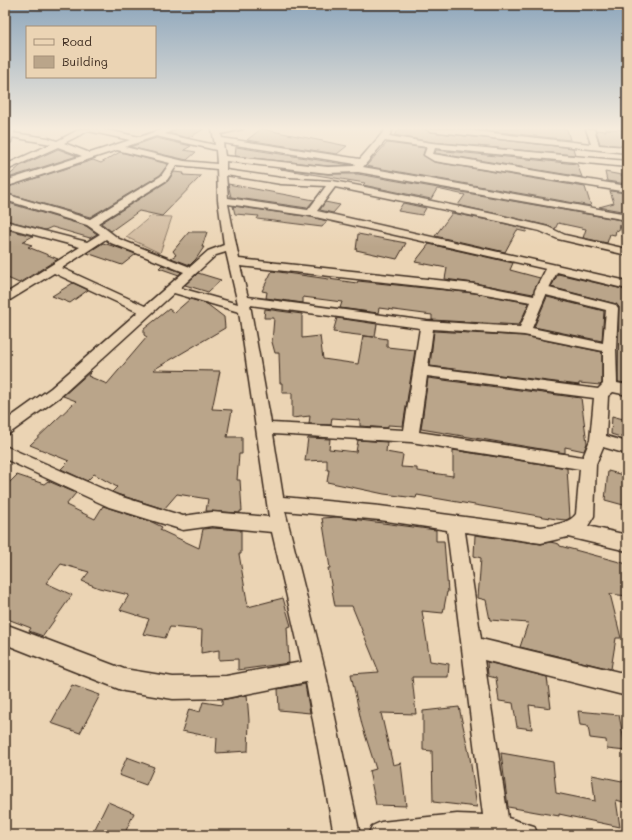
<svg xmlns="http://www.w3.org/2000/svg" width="632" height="840" viewBox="0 0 632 840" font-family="Mali,sans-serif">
<rect width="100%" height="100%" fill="#ebd4b4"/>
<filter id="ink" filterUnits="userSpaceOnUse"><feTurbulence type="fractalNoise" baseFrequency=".025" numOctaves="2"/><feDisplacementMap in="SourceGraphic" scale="8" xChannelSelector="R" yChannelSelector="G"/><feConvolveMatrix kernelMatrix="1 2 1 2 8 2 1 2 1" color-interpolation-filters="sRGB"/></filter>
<g filter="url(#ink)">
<!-- green -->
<path fill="#cfb89c" stroke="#85715d" d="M151 216 172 217 160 253 126 237Z"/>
<!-- building -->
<path fill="#baa58a" stroke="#3b2a1e" d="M176 129H204L188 138 169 133Z
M261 129 293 135 347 146 337 154 247 140Z
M400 129H425L430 132 573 148 575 155 432 142 394 135Z
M473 129H567L570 140Z
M605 129 627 130V146L600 144 596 130 606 131Z
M156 138 191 146 184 150 196 152 187 160 130 147Z
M387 143 425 148 423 155 434 162 585 187 591 206 366 166Z
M236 147 350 165 328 166 235 156Z
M58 149 77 156 5 179 20 166Z
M436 150 577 164 582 177 435 153Z
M120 152 168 164 160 175 90 217 5 193V188L93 160 101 163Z
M281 169 328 174H358L627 221V236L623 237 620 225 619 231 616 230 615 235 610 234 607 243 583 238 586 229 558 223 555 229 548 226 458 205 465 195 437 189 431 199 363 185 365 183Z
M174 172 184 173 183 175 201 176 162 216 139 211 111 231 101 223 168 181Z
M605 172 627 176V184L607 181Z
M228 184 314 200 307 208 231 197Z
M610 191 627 193V212L599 207 614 203Z
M5 202 86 226 97 234 90 238 52 227 45 230 5 220Z
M325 202 340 205 333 213 320 210Z
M403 203 426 208 422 215 398 211Z
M233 206 311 217 327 221 322 227 257 219 259 216 235 214Z
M452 213 498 222 527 229 526 232 517 230 505 252 435 236Z
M5 229 33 236 22 242 32 245 28 247 58 259 19 283 5 277Z
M189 232H207L202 247H204L196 259 190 265 171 258 176 255 173 251Z
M358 234 406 243 397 259 356 250Z
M103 243 116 247 136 254 122 265 87 253Z
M429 244 513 263 510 270 540 278 533 294 474 283 445 279 447 268 415 262Z
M162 265 181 272 179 275 159 268Z
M272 271 357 283 358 281 474 293 529 303 519 325 432 320V315L379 308 378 313 340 308 342 302 303 297V303L266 298 267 292 262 291Z
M198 273 221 280 208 292 185 285Z
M558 274 627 290 624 301 627 302V383L618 382 619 307 616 304 551 287Z
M73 283 88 290 70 303 52 296Z
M547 297 604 311 602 341 534 327Z
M190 299 207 304 224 317 225 328 153 370 220 371 212 409 232 410 227 437H242V454H239L237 480H240L242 511H240V513L206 511 208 499 177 494 164 509 120 495 112 492 117 487 94 474 87 481 61 469 69 461 30 445 76 401 63 396 91 371 88 376 107 384 147 337 144 335V329L169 309 174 313Z
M265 309 302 314V338L320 336 323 359 358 364 363 336 374 337 333 332 337 318 377 324 375 337 387 339V347L415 350 403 426 388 425V428L360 426V420L332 418 331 425 309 424 310 416 292 418V393H282V383H280L279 353H275L272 342 274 318H264Z
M434 331 524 336 602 352V383L600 385 579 383V385L430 366Z
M428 378 581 398 587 443 584 451 565 447V453L421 429Z
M612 416 627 420V439L611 434Z
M308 438 330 439 329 449 356 452 358 440 387 442 386 452 403 455 401 467 417 468V471L453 476V450L567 468 570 518 566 520 556 519 417 495 416 498 384 494 327 482 329 470H327V460L305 461Z
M608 471 627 476V506L605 500Z
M17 475 44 484 48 481 76 493 66 505 95 519 103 506 152 522 162 527 160 530 199 548 203 529 212 528 241 530V554H239L248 607 283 598 291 626 287 627 289 663 238 670V659L219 660V650L201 653 202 630 170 627 165 638 143 634 149 619 120 610 129 595 99 588 82 581 89 572 61 564 46 583 72 595 43 636 29 631 31 628 5 618V487Z
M337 517 436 530V541H444L448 592H447L443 613 422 611 430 661 449 664 448 677H412L416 714 381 713 393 765 401 763 406 806 376 805 369 771 376 769 362 725 351 674 379 672 352 606H335L328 568H330L322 518Z
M475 535 541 544 550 542 559 544 560 546 627 564V596L610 594 621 638H616L611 669 520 647 528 623 490 620 486 600 478 598 481 558 474 556Z
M487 662 547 677 551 708 529 705 532 729 517 727 513 703 499 701 496 678 488 676Z
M305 684 310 713 279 710 278 689Z
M72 685 100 695 80 733 51 723Z
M247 695 249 720 248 751 216 753 217 738 182 731 189 709 200 712 203 702 222 705V700Z
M459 707 470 758 477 807 433 802 432 751 423 750V711Z
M578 711 619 715 626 751 607 749 606 740 590 738 588 726 580 725Z
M501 753 553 762 556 793 595 801 592 775 627 782V803L616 800 620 827 559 814V816L508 807Z
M127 757 154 767 146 785 119 775Z
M108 802 134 813 124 835H92Z"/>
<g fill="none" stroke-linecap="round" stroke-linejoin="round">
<!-- street casing -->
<g stroke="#3b2a1e" stroke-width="3">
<path id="street" d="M80 129H102L140 137 162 129H175L165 134 215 145 212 129H243L221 134 222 138 360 159 386 129H393L389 136 432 143 627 161V167L435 148 433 154 627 186V192L434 161 424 155 427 147 385 141 363 167 627 214V220L358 172 328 173 226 161V170L281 178 333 181 365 187 498 215 548 227 565 235 627 249V255L558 239 540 231 498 221 335 187 317 211 627 281V289L557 272 549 288 616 305 618 308 616 348 617 383 627 385V395L613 392 608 396 606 436 627 442V454L603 447 596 464 594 516 588 526 627 535V551L568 537 541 543 465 532 481 639 627 674V696L484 660 508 818 534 826 538 835H368L372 826 381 822 457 814 483 815 447 530 380 520 285 511 325 670 360 835H334L306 682 226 698 173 699 124 691 5 644V624L124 669 173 677 226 676 302 662 272 532 212 526 183 530 109 507 5 459V446L119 496 183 516 212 512 269 517 239 312 174 293 61 396 10 433 5 435V421L51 388 138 312 54 273 5 303V294L80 247 5 227V221L87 242 100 234 87 225 5 200V194L90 219 161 176 170 163 117 150 5 187V181L82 156 58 147 5 171V165L51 144 6 136V132L48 138 57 141ZM88 131 130 140 90 153 64 143ZM156 136 216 150 217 164 184 161 125 147ZM223 143 356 164 354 166 328 167 225 156ZM177 165 217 169 218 200 224 245 208 251 190 267 119 239 98 223 167 180ZM226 175 281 184 326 186 308 210 228 198ZM228 204 311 216 546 269 535 290 534 296 474 284 239 259ZM106 239 111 243 184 272 145 306 62 268ZM226 252 238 304 180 288 216 255ZM240 266 474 292 531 302 520 327 427 321 248 297ZM546 295 606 310 603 343 532 328ZM250 305 420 328 404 430 271 423ZM433 329 524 335 603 351V384L598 389 428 367ZM427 376 594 398 590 440 583 457 419 432ZM273 434 411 442 580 469 576 514C569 524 552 525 541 527L380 506 283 497Z
M426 129H456L591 144 586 129H594L599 145 627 147V153L430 131Z"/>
</g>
<!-- secondary casing -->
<g stroke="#3b2a1e" stroke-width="3">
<path id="secondary" d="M5 129H15L11 142 5 145Z"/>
</g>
<!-- street -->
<use href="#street" fill="#ebd4b4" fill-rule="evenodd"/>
<!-- secondary -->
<use href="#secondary" fill="#ebd4b4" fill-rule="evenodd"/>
</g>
</g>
<!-- sky -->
<linearGradient id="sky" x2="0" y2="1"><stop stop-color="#8da6bc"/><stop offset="0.52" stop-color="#f6ecdd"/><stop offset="1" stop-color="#f6ecdd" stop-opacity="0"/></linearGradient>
<rect width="632" height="247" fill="url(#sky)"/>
<!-- margin -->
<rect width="632" height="840" fill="none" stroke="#ebd4b4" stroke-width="20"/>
<rect x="10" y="10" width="612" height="820" fill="none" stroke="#3b2a1e" stroke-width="1.5" filter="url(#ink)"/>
<!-- legend -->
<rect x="26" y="26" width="130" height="52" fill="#ebd4b4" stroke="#a59078"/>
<rect x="34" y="39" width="20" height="6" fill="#ebd4b4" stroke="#a59078"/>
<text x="62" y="46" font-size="12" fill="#3b2a1e">Road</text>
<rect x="34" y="56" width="20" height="12" fill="#baa58a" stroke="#a59078"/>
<text x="62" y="66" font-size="12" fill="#3b2a1e">Building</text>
</svg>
